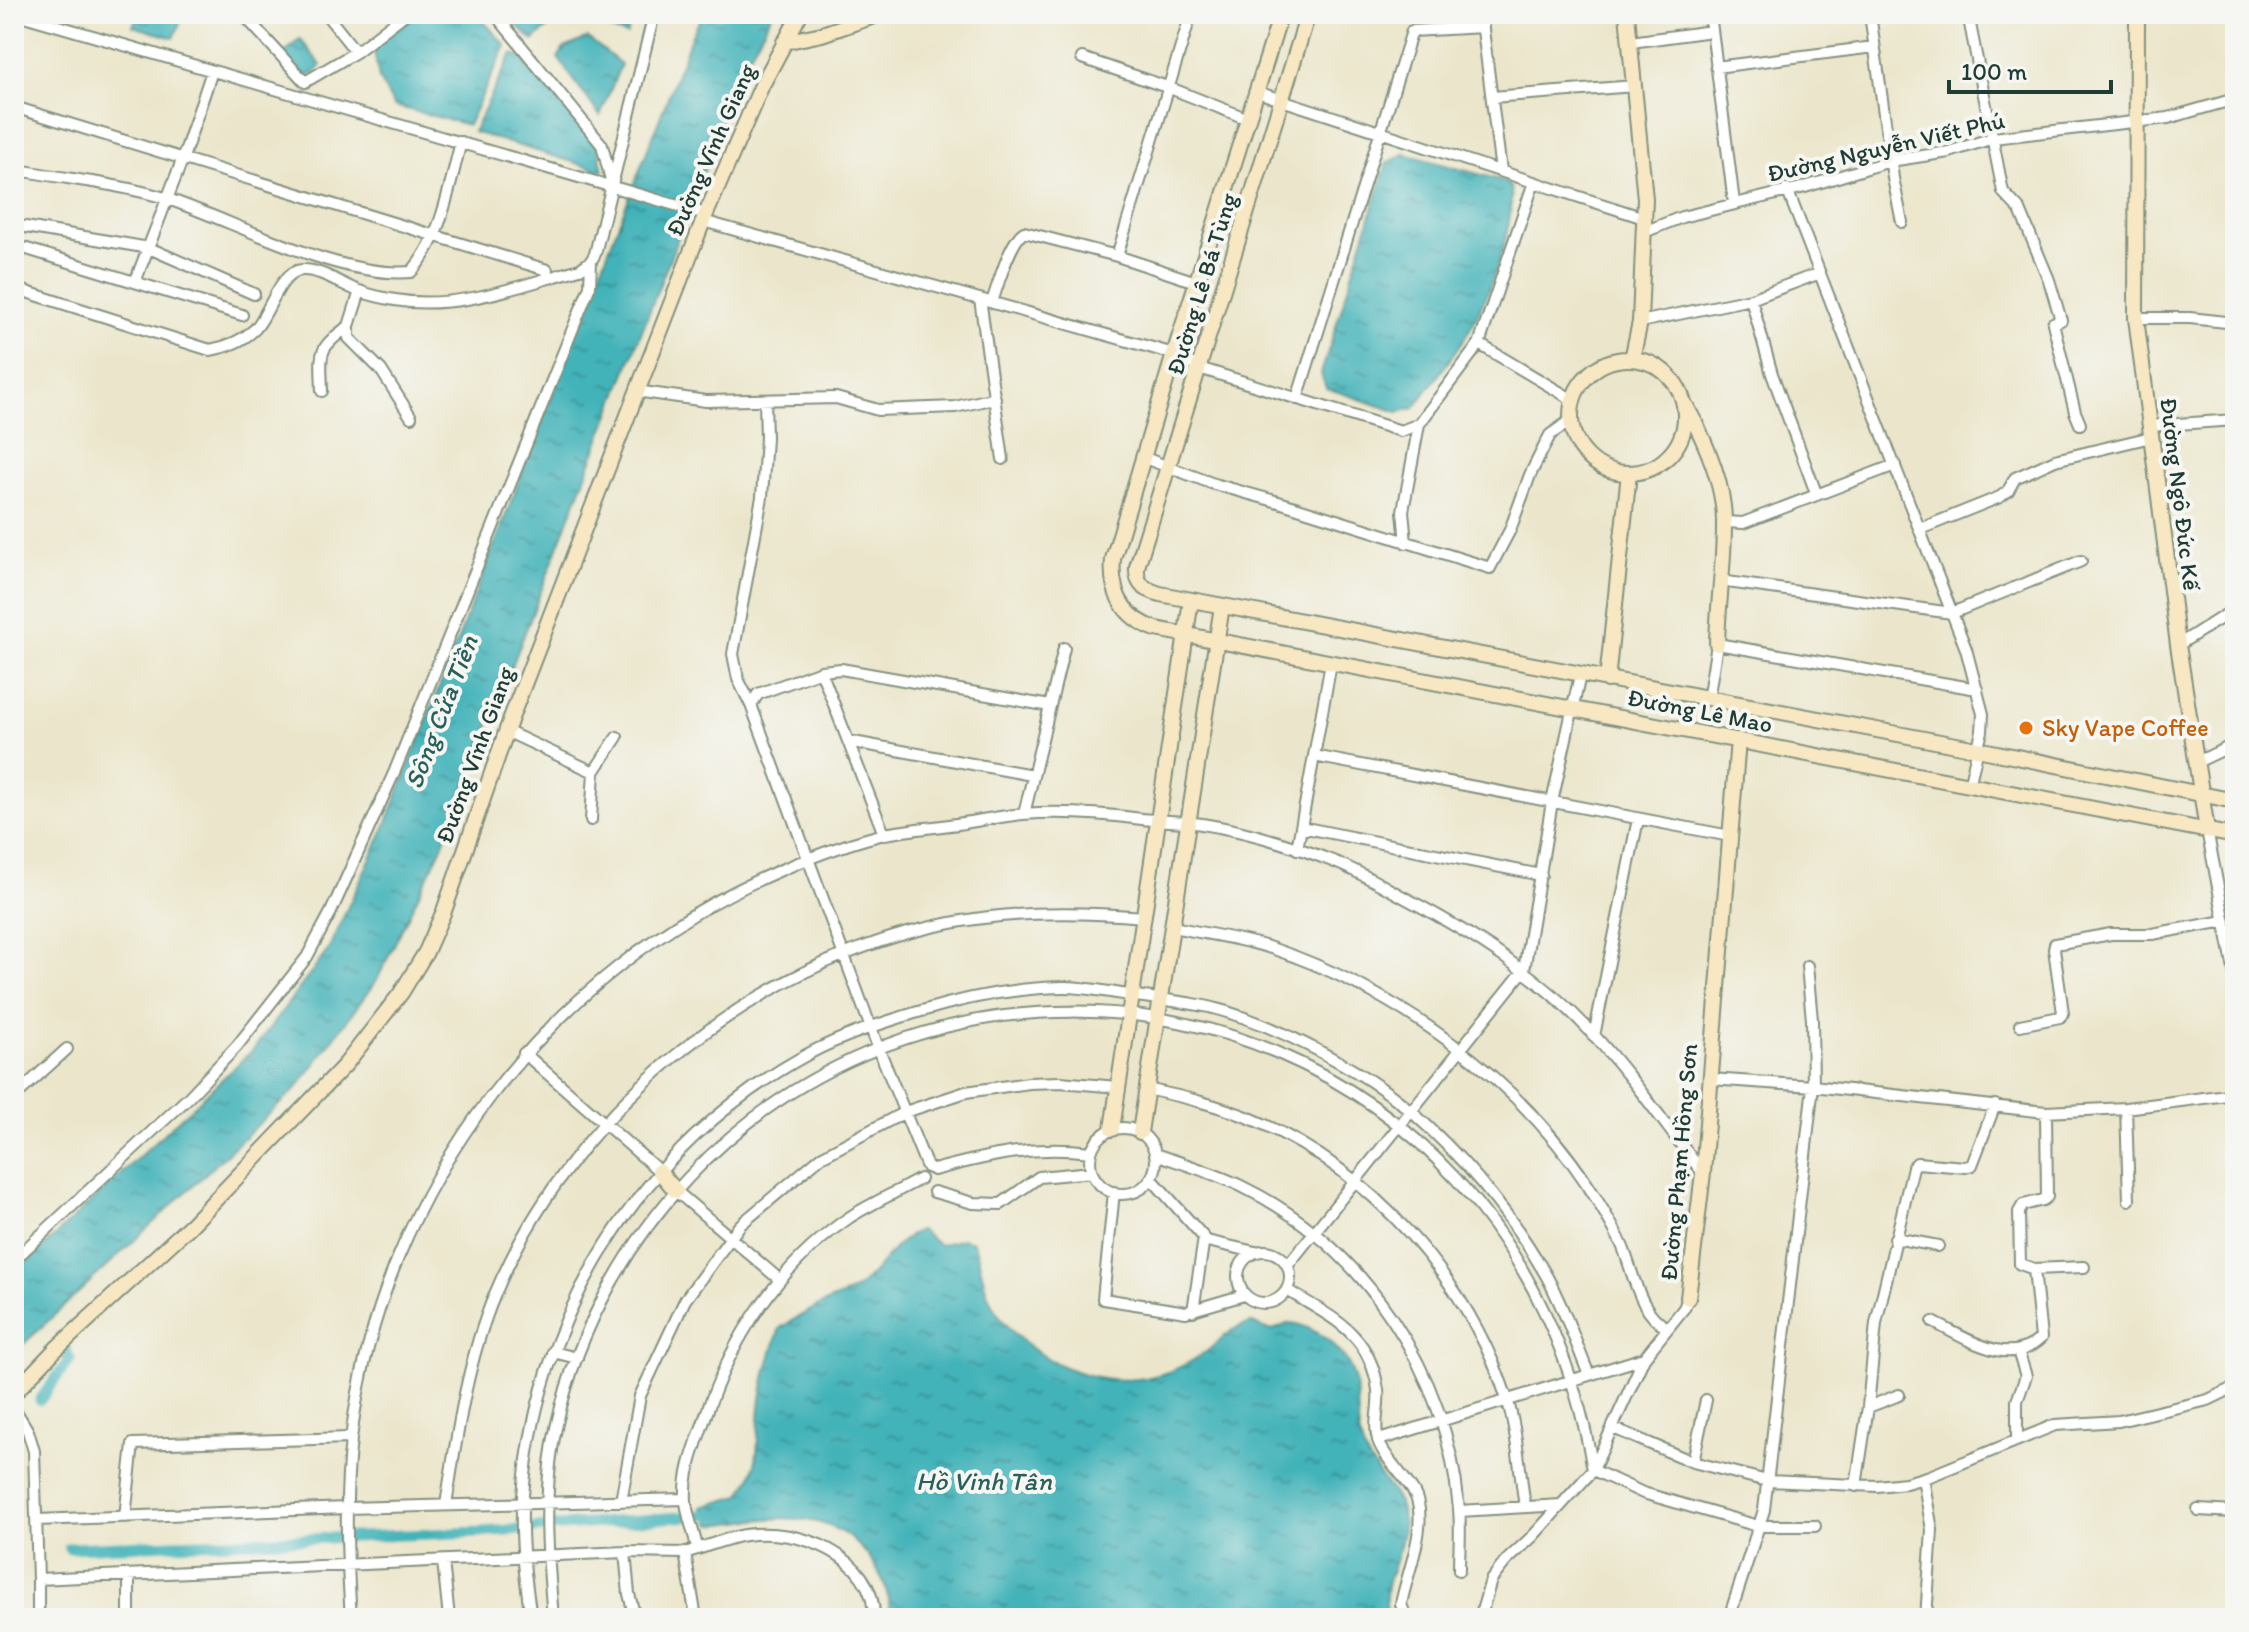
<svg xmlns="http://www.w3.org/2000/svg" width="2249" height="1632" viewBox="0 0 2249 1632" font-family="Itim,sans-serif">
<defs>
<pattern id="water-ripples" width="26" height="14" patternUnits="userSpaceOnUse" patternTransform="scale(2)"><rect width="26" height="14" fill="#43b3b9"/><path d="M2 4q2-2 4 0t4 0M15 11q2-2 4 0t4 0" fill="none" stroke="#379397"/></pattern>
</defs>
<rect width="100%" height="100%" fill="#f6f6f2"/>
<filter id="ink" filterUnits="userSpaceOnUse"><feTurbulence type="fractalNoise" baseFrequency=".0125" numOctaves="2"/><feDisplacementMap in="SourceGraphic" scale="16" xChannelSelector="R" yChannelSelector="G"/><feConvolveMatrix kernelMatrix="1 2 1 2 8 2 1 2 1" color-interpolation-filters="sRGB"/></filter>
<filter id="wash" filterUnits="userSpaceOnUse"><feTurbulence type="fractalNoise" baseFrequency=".006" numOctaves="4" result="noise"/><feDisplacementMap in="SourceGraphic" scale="32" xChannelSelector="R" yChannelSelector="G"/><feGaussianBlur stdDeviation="1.8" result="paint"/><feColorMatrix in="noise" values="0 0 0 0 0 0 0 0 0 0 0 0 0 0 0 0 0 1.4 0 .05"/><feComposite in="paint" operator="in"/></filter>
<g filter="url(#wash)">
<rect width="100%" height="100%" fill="#ebe6cb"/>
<!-- water -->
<path fill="url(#water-ripples)" stroke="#317876" stroke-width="2" d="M138 14H184L174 38 133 26Z
M416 14H477L506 46 468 125 394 106 379 79 373 45Z
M505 14H548L552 24 533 41Z
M563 14H633L627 35Z
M703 14H772L747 60 441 849 377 980 296 1089 14 1353V1274L253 1050 328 950 385 827 692 35Z
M588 38 621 64 600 116 558 58 564 48Z
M300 39 321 65 314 74 305 76 282 55Z
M512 54 522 57 576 115 598 147 603 171 473 132Z
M1404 154 1504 181 1511 188C1514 229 1493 283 1475 320 1459 351 1434 380 1414 408L1398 412 1326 388 1321 374 1387 163Z
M920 1230 939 1245 963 1239 973 1242C982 1263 983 1292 996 1311 1031 1364 1107 1395 1168 1372 1181 1367 1195 1360 1206 1352 1224 1338 1228 1329 1252 1323 1259 1325 1267 1332 1275 1329 1284 1327 1286 1321 1297 1324 1325 1332 1353 1358 1356 1388 1359 1411 1355 1433 1366 1454 1379 1481 1405 1494 1403 1529 1401 1563 1379 1577 1388 1618H891C888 1566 852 1523 798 1519 770 1516 739 1523 711 1525L702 1507 740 1496C763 1463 756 1443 760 1406 763 1380 771 1353 780 1328 796 1318 812 1309 829 1301 838 1297 849 1294 857 1288 883 1269 889 1244 920 1230Z"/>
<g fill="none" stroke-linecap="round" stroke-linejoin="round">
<!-- canal -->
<path stroke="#43b3b9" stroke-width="11" d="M40 1400 70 1359 64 1346
M69 1548 482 1532 706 1515"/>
</g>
</g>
<g filter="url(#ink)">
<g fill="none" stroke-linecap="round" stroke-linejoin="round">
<!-- street casing -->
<g stroke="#859280" stroke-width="14">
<path id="street" d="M17 14 706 214
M243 14 305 82 356 52 405 14
M326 14 356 52
M495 14 602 145 612 184
M1481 14 1501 171
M1710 14 1734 203
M1870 14 1893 178 1902 222
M1968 14 2003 192 2020 210 2049 280 2061 320 2053 323 2075 412 2080 424
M1631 42 1712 31
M1082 58 1170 88 1248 119
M1716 67 1874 47
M1257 92 1644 218
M1492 97 1635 86
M14 107 547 270
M14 169C64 179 116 183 165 198 237 222 337 278 411 272 442 239 449 186 461 142
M1787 189 1966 649 1983 714 1982 731 1969 786
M703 221 1174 354 1199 368 1401 431 1419 424
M14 225 149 248 254 294
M1644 232 1682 217 1805 187 1890 161 1949 152 1993 138 2168 118 2235 99
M14 245 242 315
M1117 256 1191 14
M135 282 183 158 212 71
M14 288 210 350C227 347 241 342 254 330 269 316 279 271 302 270 321 269 342 285 359 291 370 295 383 298 395 300 457 311 521 285 580 269L591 261 595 254 654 14
M360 291 349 326V338L381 370 411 417
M980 299 1003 459
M1751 299 1772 374 1816 493
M992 302C998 285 1010 241 1024 232L1117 256 1196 282
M2136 318H2190L2235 323
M1640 322 1751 299 1820 273
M1479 344 1573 400
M322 391C321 352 316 350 349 326
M636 391 706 401 836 398 878 410 955 407 995 398
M1297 399 1412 31 1483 27
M2149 426 2235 420
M1142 457 1214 484 1282 503 1490 568 1510 530 1530 475 1550 435 1571 420
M1725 522 1743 523 1895 465
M1920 529 2000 497 2008 491 2015 478 2055 460 2151 437
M1406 543 1403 511 1419 424 1479 344 1534 182
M1720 581 1952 613 2081 561
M2178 645 2235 609
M821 671 884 834
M1708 700 1717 644 1977 689
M751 705 738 679 733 654 762 497 766 438 765 400
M1050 706 841 669 821 671 758 694 751 705 878 1047 927 1167 934 1170C990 1155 1033 1145 1091 1152
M506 731 594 772
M848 741 1032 775
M1314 756 1730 836
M2195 763 2235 744
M1024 814 1064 648
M591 820 594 772 617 737
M1301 827 1541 875
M2207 830 2235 975
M1297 849 1331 663
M1173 927C1206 934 1242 938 1274 949 1397 991 1517 1077 1589 1187 1600 1205 1613 1225 1622 1245 1634 1273 1638 1312 1667 1328
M2020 1025 2060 1017 2063 1013 2054 949 2055 944 2111 934H2152L2225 921
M1594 1036 1638 819
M524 1053 659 1171
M1710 1079 1813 1086 2046 1112 2126 1108 2235 1094
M1147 1089C1183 1097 1218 1105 1252 1119 1370 1169 1467 1278 1507 1399 1517 1430 1520 1474 1525 1507
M14 1097 67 1049
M2126 1108 2129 1200
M1090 1161a33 33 0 1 1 66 0a33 33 0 1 1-66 0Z
M1155 1154C1184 1164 1214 1173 1241 1186 1365 1246 1447 1372 1459 1509 1461 1529 1459 1550 1459 1570
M1151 1178 1207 1241 1255 1252
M676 1191 780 1280
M934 1192 973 1203 1001 1204 1039 1177 1092 1172
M1114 1192 1103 1299 1186 1312 1244 1295
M1895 1238 1938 1246
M1238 1277a26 26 0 1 1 52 0a26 26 0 1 1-52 0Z
M14 1260 189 1097 237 1046 307 957 331 912 394 773 590 286 591 261
M1288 1265 1524 970 1552 802 1580 675
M2034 1269 2084 1267
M1287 1290C1332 1318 1370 1332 1378 1390 1380 1407 1373 1424 1378 1440 1384 1458 1403 1474 1413 1491 1431 1520 1407 1572 1401 1604L1406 1618
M1193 1311 1204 1238
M1933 1322C1966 1338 2009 1369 2041 1338L2034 1269 2020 1264 2019 1212 2023 1205 2043 1200 2047 1197 2046 1112
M553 1352 577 1358
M1868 1407 1899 1395
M14 1408 28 1431 34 1451 38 1579 625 1552 685 1553 696 1618
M1613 1428 1693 1462 1767 1481 1877 1486 1906 1483 1930 1476 2055 1425 2119 1421 2208 1400 2235 1387
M1379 1440 1644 1358
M2017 1440V1401L2026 1376 2018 1351
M1693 1462 1706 1400
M1923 1478 1932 1530 1926 1618
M1856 1486 1868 1407 1876 1323 1913 1167 1917 1163 1965 1167 1972 1165 1995 1105
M621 1501 640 1396 685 1300 740 1225 821 1157 905 1112 966 1092 1029 1083 1060 1082 1118 1087
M446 1505C457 1434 467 1361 495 1294 575 1103 769 948 975 919 1031 911 1087 912 1144 917
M2198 1510 2235 1512
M1460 1511 1561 1505
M125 1517 133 1444 351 1438
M37 1520 346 1508 686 1499
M697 1549C695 1533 687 1517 686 1501 684 1472 696 1445 705 1418 731 1338 779 1265 850 1217 872 1203 897 1192 920 1179
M691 1551C708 1546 727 1538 745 1535 798 1527 875 1555 874 1618
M625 1552 629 1594 635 1618
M443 1561 449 1618
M129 1576V1618
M38 1579V1618
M351 1618C347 1558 344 1499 351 1439 380 1188 550 968 781 870 814 856 850 842 885 834 911 829 938 827 964 823 983 820 1003 816 1023 814 1062 811 1103 814 1142 819 1162 821 1182 821 1202 824 1248 831 1292 845 1335 862 1360 872 1383 886 1407 899 1475 935 1538 975 1591 1032 1631 1075 1666 1126 1703 1173
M531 1618C526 1583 521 1547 522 1512 531 1319 641 1144 810 1053 844 1035 881 1023 918 1012 964 998 1013 988 1063 987 1087 987 1112 993 1136 996 1160 999 1185 1002 1209 1007 1271 1022 1364 1070 1412 1112 1465 1159 1512 1215 1547 1277 1564 1308 1576 1343 1589 1375
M553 1618C548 1560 543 1501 553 1443 571 1344 620 1251 688 1178 894 957 1251 955 1456 1179 1530 1260 1575 1362 1593 1470L1643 1493 1758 1526H1815
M1480 1618 1491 1580 1506 1561 1533 1536 1593 1470 1644 1358 1684 1308 1688 1298
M1729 1618 1764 1510 1813 1086 1812 1020 1807 966"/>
</g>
<!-- secondary casing -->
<g stroke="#859280" stroke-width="18">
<path id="secondary" d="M1281 14 1174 354 1113 559C1110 592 1123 618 1156 629L2235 836
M1308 14 1137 567C1136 585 1144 589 1160 594L1977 749 2235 801
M1627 14 1645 199 1640 322 1632 359
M2137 14 2136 318 2178 645 2207 830
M784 42 822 34 880 14
M1571 416a57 57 0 1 1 114 0a57 57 0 1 1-114 0Z
M1686 406C1705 440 1725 485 1724 525 1724 564 1718 604 1717 644
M1607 680 1629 473
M1112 1129 1191 600
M1140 1132 1222 606
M659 1171 676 1191
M1688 1298 1703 1173 1738 740
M14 1393 56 1349 191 1225 345 1065 401 993 426 952 444 911 511 718 703 221 762 85 800 14"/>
</g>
<!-- street -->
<use href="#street" stroke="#fff" stroke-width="10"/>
<!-- secondary -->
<use href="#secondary" stroke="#f7e8c3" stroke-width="14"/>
</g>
</g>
<!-- markers -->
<circle fill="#e8710a" stroke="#f6f6f2" stroke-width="3" cx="2026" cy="728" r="8"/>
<g text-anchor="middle" stroke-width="8" stroke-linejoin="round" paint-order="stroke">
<!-- street labels -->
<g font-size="24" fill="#1f3d34" stroke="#f6f6f2">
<text transform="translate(1886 147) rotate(-13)" y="8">Đường Nguyễn Viết Phú</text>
<text transform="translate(711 150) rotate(-66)" y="8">Đường Vĩnh Giang</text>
<text transform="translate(1202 284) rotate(-73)" y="8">Đường Lê Bá Tùng</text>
<text transform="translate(2180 494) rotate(83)" y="8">Đường Ngô Đức Kế</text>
<text transform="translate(1700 711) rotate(11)" y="8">Đường Lê Mao</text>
<text transform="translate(475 755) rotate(-70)" y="8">Đường Vĩnh Giang</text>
<text transform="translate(1679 1162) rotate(-85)" y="8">Đường Phạm Hồng Sơn</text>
</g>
<!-- food labels -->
<g font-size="24" fill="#c56008" stroke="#f6f6f2" text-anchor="start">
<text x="2042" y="736">Sky Vape Coffee</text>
</g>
<!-- water labels -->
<g font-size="26" font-style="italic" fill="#2a605c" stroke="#f6f6f2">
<text transform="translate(441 712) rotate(-69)" y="9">Sông Cửa Tiền</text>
<text x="984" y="1490">Hồ Vinh Tân</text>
</g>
</g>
<!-- margin -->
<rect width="2249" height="1632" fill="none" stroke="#f6f6f2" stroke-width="48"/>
<!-- scale -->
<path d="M1949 80v12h162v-12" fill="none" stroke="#1f3d34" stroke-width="4"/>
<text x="1961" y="80" font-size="24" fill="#1f3d34" stroke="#f6f6f2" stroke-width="6" paint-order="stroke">100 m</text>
</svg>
